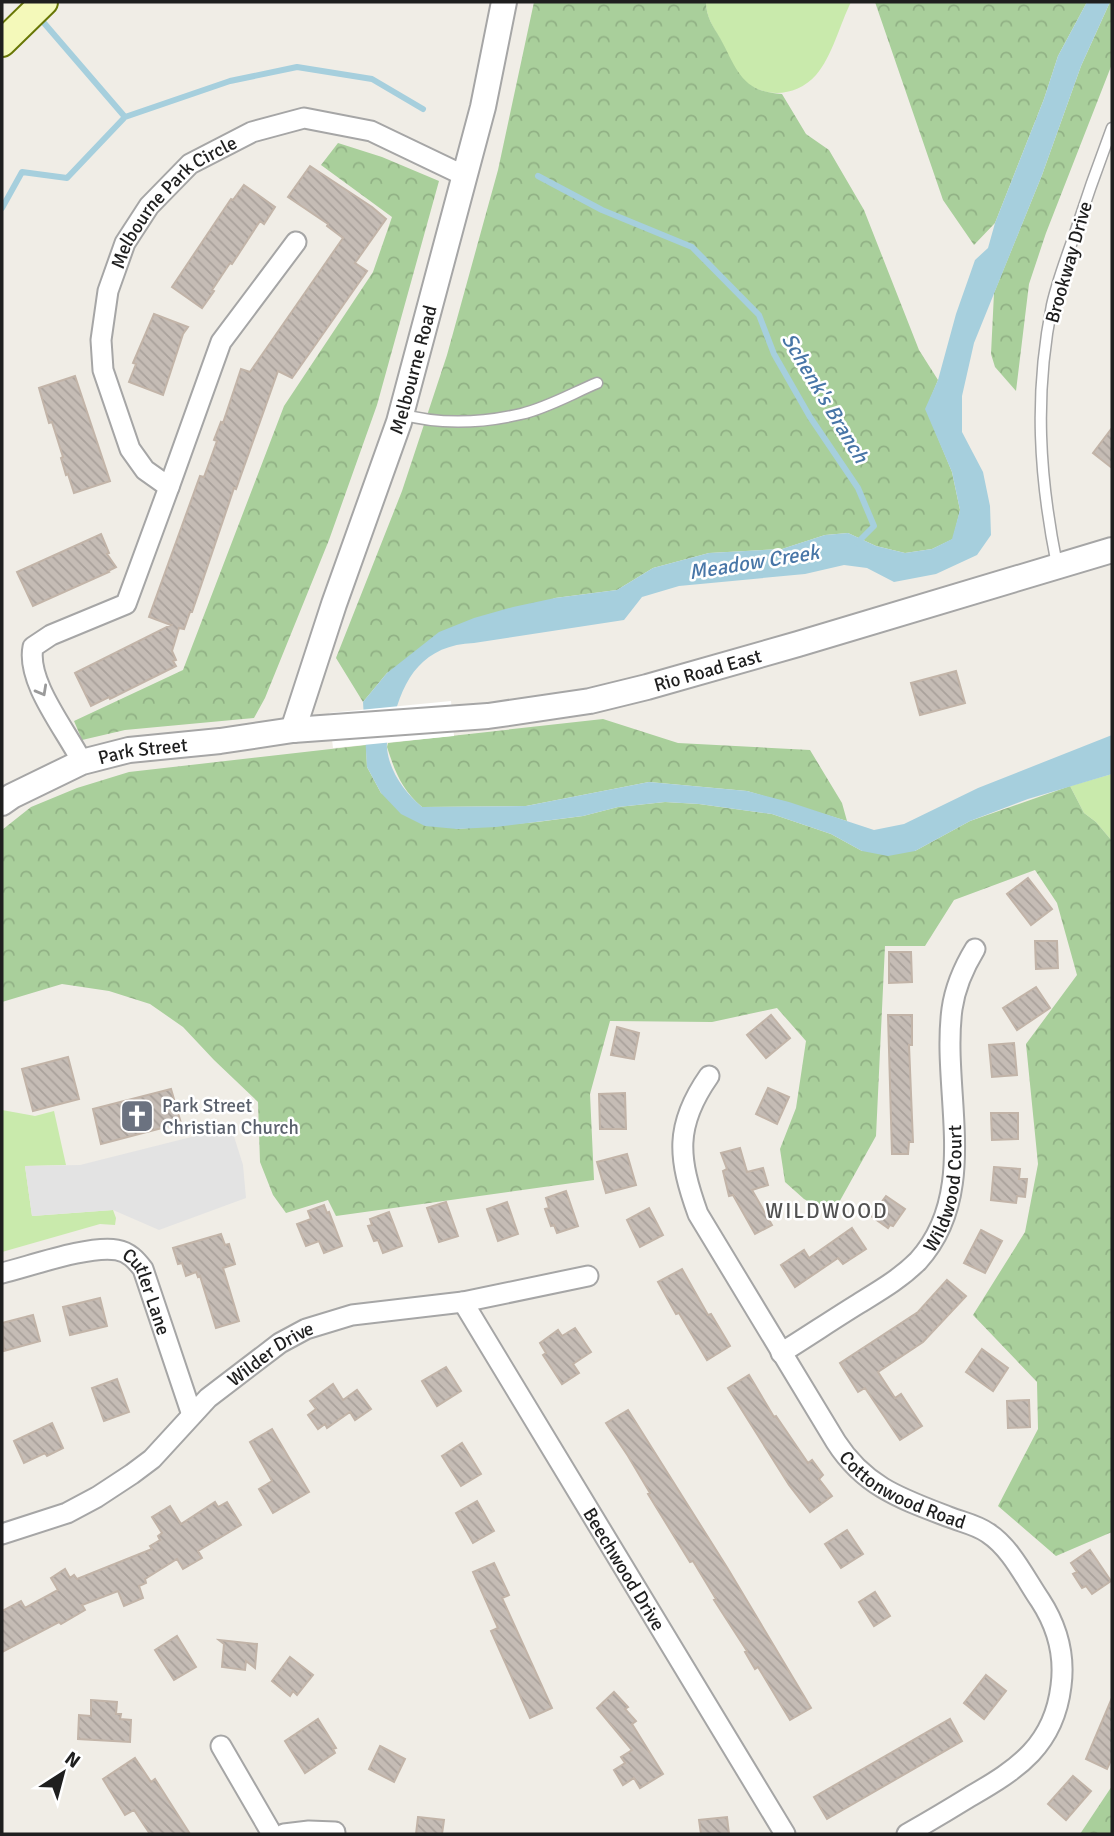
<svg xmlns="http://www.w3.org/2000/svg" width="1114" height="1836" viewBox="0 0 1114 1836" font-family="Signika,sans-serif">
<defs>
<pattern id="forest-crowns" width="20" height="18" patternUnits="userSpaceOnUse" patternTransform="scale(1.75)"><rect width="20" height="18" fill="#a9cf9b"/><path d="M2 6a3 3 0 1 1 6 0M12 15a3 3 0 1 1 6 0" fill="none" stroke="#91b185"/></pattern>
<pattern id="building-back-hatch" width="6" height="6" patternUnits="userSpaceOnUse" patternTransform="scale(1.75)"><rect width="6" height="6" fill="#c5bcb5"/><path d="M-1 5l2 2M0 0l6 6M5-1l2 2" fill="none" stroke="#a9a19b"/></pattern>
</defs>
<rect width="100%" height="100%" fill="#f0ede6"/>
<!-- grass -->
<path fill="#c9eaac" d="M706 2H851C840 24 832 57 816 75 794 100 754 99 736 71 729 60 725 48 719 37 712 25 706 16 706 2Z
M1112 774V841L1096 822 1084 813 1070 786Z
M2 1110 35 1116 54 1111 66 1165 25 1166 32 1216 113 1210 116 1218 115 1225 100 1224 2 1252Z"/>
<!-- forest -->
<path fill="url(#forest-crowns)" d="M534 2H706C706 17 713 26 720 38 737 69 741 92 782 94L806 134 829 150 864 210 919 350 938 380 926 409 952 472 960 510 953 539 932 549 905 553 876 546 848 533 825 535 782 549 709 553 653 568 617 590 555 598 387 673 363 702 336 658 402 491 447 355 498 170Z
M875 2H1087L1058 56 1044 99 995 223 974 245 943 200Z
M1110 2H1112V64L1046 233 1029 284 1016 391 995 367 991 354 994 293 1042 175 1081 66Z
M338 143 382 157 439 181 377 405 329 540 265 698 254 718 125 730 82 740 74 721 183 670 284 406 373 272 392 217 321 165Z
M603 719 678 743 810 750 842 803 847 821 747 791 649 782 526 806 422 807C402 790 395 772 387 747L388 743Z
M366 745 367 767 381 793 457 829 537 822 583 816 618 807 665 802 699 804 772 814 831 834 862 851H915L970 821 1070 786 1084 813 1096 822 1112 841V1532L1056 1556 998 1506 1038 1429 1037 1382 973 1315 1025 1232 1038 1164 1026 1044 1077 975 1057 903 1035 870 954 900 925 946H885L876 1136 832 1215 804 1199 785 1182 780 1149 796 1108 806 1041 777 1008 712 1022 610 1021 590 1094 594 1180 336 1216 328 1200 286 1213 273 1195 260 1162 258 1102 214 1060 183 1027 150 1004 109 991 62 984 2 1002V830L31 807 77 788 129 772Z
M1112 1786V1834H1080Z"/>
<!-- parking -->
<path fill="#e3e3e3" d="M231 1127 243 1165 246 1198 159 1230 113 1210 32 1216 25 1166 80 1165Z"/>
<!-- water -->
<path fill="#a6cfdd" d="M1087 2H1110L1081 66 1042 175 974 343 962 396V432L983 472 990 506 991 535 977 555 936 574 894 582 867 568 844 565 805 574 679 586 642 597 624 620 474 643C424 645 403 677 393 722 391 729 386 740 387 748 389 771 405 793 422 807L526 806 649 782 747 791 789 802 874 830 904 824 978 788 1112 735V774L1028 799 970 821 915 851 888 856 862 851 831 834 772 814 699 804 665 802 618 807 583 816 496 827 457 829 425 826 401 814 381 793 367 767 363 702 387 673 439 632 474 618 513 607 555 598 617 590 653 568 709 553 782 549 825 535 848 533 876 546 905 553 932 549 952 539 960 510 952 472 925 409 938 380 956 314 975 260 988 248 995 223 1044 99 1058 56Z"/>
<!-- pier -->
<path fill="#fff" d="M451 701 454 736 333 748 329 713Z"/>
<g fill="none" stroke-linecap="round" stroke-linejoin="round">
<!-- stream -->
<path stroke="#a6cfdd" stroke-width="6" d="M38 16 125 117
M538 176 602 210 692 247 759 315 774 354 810 417 858 488 874 526 857 543
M2 208 22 172 67 178 125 117 230 81 297 67 372 79 423 109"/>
</g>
<!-- building -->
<path fill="url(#building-back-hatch)" stroke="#c2b4a8" stroke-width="2" d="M310 166 372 207 386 219 355 263 367 271 292 378 278 371 236 489 234 488 192 612H190L184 629 179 628 172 651 176 660 173 661 176 666 110 699 109 697 91 706 75 673 171 625 149 617 200 476 204 477 217 441 214 440 221 422 223 423 241 369 250 372 343 238 327 226 328 224 288 197Z
M244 185 275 207 264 224 260 221 232 264 230 263 212 290 214 291 202 308 172 287 231 199 233 200Z
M154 314 188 327 183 334 163 395 129 382 136 364 133 363Z
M75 376 110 481 74 493 68 474 66 475 61 458 63 457 52 422 49 423 39 388Z
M1112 428V468L1093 453Z
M101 534 109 553 107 554 116 567 108 571 109 572 33 606 17 572Z
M956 671 965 703 920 715 911 683Z
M1028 878 1052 909 1031 925 1007 894Z
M1035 941H1057L1058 968 1036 969Z
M889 952H911L912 982 889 983Z
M1036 987 1050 1008 1017 1030 1003 1008Z
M771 1015 790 1038 766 1058 747 1035Z
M888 1015H912V1045H909L913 1142H909L908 1154H892Z
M617 1027 639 1033 634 1059 611 1055Z
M1014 1043 1017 1075 992 1077 989 1045Z
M68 1057 79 1099 33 1111 22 1069Z
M768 1088 789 1097 777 1124 756 1114Z
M171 1089 181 1123 101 1144 93 1109Z
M625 1093 626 1129H600L599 1094Z
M991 1113H1018V1139L992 1140Z
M740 1148 747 1172 763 1168 768 1185 752 1190 772 1225 755 1234 733 1195 729 1196 723 1171 727 1169 721 1153Z
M627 1154 636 1185 606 1193 597 1162Z
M994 1167 1020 1169 1019 1179H1027L1025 1197 1017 1196 1016 1203 991 1200Z
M566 1191 578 1226 557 1233 554 1225 551 1226 545 1209 549 1208 546 1198Z
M886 1196 905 1209 893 1226 890 1225 888 1228 871 1216Z
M446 1202 458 1236 439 1242 427 1208Z
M507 1202 518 1234 498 1241 487 1209Z
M324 1205 327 1213 329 1212 342 1246 324 1253 319 1241 306 1246 297 1224 311 1219 308 1211Z
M649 1208 663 1235 640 1247 627 1220Z
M389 1212 402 1246 383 1253 378 1240 374 1241 368 1226 372 1225 370 1219Z
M852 1228 866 1249 843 1264 838 1258 795 1287 781 1265 804 1250 809 1258Z
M981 1230 1002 1241 985 1273 964 1263Z
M221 1234 225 1245 229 1244 235 1264 223 1268 239 1321 216 1328 200 1276 198 1277 196 1272 186 1276 182 1263 178 1264 173 1248Z
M682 1269 708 1315 711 1314 730 1346 707 1360 679 1313 676 1314 658 1282Z
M947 1280 966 1296 923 1342 878 1372 895 1398 901 1394 922 1426 900 1440 865 1388 858 1392 840 1363 918 1312Z
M100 1298 107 1326 70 1335 63 1307Z
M33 1315 40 1341 4 1351 2 1323Z
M575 1328 591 1352 573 1364 579 1373 562 1384 543 1355 546 1353 540 1343 558 1330 562 1336Z
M982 1349 1008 1368 993 1391 966 1372Z
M446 1367 461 1391 437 1406 422 1381Z
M749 1375 774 1417 776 1416 808 1463 812 1460 823 1475 819 1479 832 1496 810 1512 789 1485 728 1388Z
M117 1379 129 1412 104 1421 92 1388Z
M333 1384 343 1400 357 1390 371 1409 355 1420 350 1412 327 1428 325 1424 318 1429 308 1415 316 1409 310 1401Z
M1029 1400 1030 1427 1008 1428 1007 1401Z
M628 1410 728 1569 811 1708 790 1720 758 1667 755 1669 745 1652 747 1651 714 1600 716 1599 693 1561 690 1562 648 1494 650 1493 628 1456 606 1423Z
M52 1423 63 1448 47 1456 45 1453 24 1463 14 1441Z
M272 1429 309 1492 273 1513 259 1489 272 1481 250 1442Z
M462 1443 481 1474 461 1486 442 1456Z
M477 1501 494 1531 473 1543 456 1513Z
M215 1502 218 1507 227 1502 241 1525 198 1551 202 1558 183 1569 177 1559 145 1579 146 1583 139 1586 143 1598 124 1606 118 1591 82 1605 85 1610 61 1624 59 1622 2 1652V1611L21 1601 25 1608 58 1590 51 1578 65 1569 70 1578 74 1575 77 1579 152 1549 150 1546 160 1540 158 1536 162 1533 152 1517 170 1506 181 1524Z
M847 1530 863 1554 841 1568 825 1544Z
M1090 1550 1111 1581 1092 1594 1086 1586 1082 1588 1073 1574 1077 1572 1071 1563Z
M494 1563 509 1595 502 1598 552 1708 530 1718 491 1631 498 1628 473 1572Z
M875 1592 890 1616 874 1626 859 1602Z
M177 1636 196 1667 174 1680 155 1650Z
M219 1640 257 1644 255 1668 246 1661 245 1670 222 1667 224 1644Z
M290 1657 313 1675 297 1695 293 1691 290 1696 272 1681Z
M986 1675 1006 1691 984 1719 964 1703Z
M614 1692 628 1707 625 1709 636 1721 632 1724 663 1774 640 1788 634 1778 623 1785 614 1770 625 1763 621 1757 632 1750 597 1708Z
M1112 1698V1758L1107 1769 1086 1759Z
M91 1700 117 1702 116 1714H121L120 1719 131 1720 130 1742 78 1739 79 1715 91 1716Z
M318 1719 336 1748 333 1749 335 1753 305 1773 285 1741Z
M950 1719 962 1741 827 1819 814 1797Z
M380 1746 405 1759 394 1782 369 1769Z
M135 1758 151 1782 155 1779 190 1834H150L134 1810 125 1815 103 1779Z
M1073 1776 1091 1791 1066 1820 1048 1804Z
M418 1817 444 1820 442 1834H416Z
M727 1817 729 1834H701L699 1820Z"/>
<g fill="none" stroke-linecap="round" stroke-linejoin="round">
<!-- service casing -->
<g stroke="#a6a6a6" stroke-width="13">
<path id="service" d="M401 414C440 425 482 423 521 414 547 408 573 393 597 383
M1057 565C1039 476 1034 395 1052 305 1057 283 1065 261 1073 239 1085 202 1098 165 1112 128"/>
</g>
<!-- minor casing -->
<g stroke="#a6a6a6" stroke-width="23">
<g id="minor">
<path id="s1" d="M296 242 221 342 169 487 145 470 130 449 103 370 101 340 108 291 125 243 149 206 190 164 252 132 304 118 371 131 465 176"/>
<path d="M82 762C66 730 26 682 33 647L51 635 126 604 169 487"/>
<path id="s2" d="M709 1076C674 1126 678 1158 698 1214L836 1442C865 1487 902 1499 949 1517 962 1522 977 1525 988 1533 1011 1548 1025 1578 1040 1600 1057 1626 1065 1656 1061 1686 1054 1745 1018 1769 971 1796 950 1809 928 1822 907 1834"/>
<path id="s3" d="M2 1273C31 1266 89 1245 117 1250 129 1252 136 1260 143 1269L192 1415"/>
<path id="s4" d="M463 1302 785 1834"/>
<path id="s5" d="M781 1353C807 1337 832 1320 858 1304 879 1291 900 1279 918 1261 981 1192 941 1091 952 1009 955 988 964 967 975 949"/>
<path id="s6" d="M2 1534 67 1513 97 1497 132 1474 152 1459 208 1398 280 1343 306 1329 352 1315 463 1302 588 1276"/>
<path d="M221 1746 272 1834"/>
<path d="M284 1834 309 1831 335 1832"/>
</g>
</g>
<!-- tertiary casing -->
<g stroke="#a6a6a6" stroke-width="28">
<g id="tertiary">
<path id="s7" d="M293 730 334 604 399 422 483 107 504 2"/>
<path id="s8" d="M2 803 12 796 82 762 129 750 220 741 293 730 488 716 590 701 647 687 798 644 1112 550"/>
</g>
</g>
<!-- secondary casing -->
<g stroke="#687705" stroke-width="30">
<path id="secondary" d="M2 43 44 2"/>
</g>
<!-- service -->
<use href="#service" stroke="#fff" stroke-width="10"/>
<!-- minor -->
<use href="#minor" stroke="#fff" stroke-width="19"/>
<!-- tertiary -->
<use href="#tertiary" stroke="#fff" stroke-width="24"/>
<!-- secondary -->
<use href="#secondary" stroke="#f4f9ba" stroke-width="26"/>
</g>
<!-- one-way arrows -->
<defs><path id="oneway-chevron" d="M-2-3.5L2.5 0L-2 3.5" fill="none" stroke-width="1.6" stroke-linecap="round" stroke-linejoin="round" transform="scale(1.75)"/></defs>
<use stroke="#9a9a9a" href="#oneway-chevron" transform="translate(42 691) rotate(61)"/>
<!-- icons -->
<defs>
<g id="church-square" transform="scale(1.75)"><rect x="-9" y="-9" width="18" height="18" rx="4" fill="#6b7280" stroke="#fff"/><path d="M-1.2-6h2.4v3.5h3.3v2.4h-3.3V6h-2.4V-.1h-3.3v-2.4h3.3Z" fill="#fff"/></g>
</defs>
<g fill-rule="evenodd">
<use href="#church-square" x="137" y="1116"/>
</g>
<g text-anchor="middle" stroke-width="5" stroke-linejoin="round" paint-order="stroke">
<!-- street labels -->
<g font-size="19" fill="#1f1f1f" stroke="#fff">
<text dy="7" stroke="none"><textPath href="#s1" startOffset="612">Melbourne Park Circle</textPath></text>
<text transform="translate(1068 262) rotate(-74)" y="7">Brookway Drive</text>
<text dy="7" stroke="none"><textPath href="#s7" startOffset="380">Melbourne Road</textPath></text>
<text dy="7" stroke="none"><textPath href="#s8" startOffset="724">Rio Road East</textPath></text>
<text dy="7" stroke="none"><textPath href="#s8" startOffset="152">Park Street</textPath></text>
<text dy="7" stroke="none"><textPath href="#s5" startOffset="245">Wildwood Court</textPath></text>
<text dy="7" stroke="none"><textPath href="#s3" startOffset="173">Cutler Lane</textPath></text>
<text dy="7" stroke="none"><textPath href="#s6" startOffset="329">Wilder Drive</textPath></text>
<text dy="7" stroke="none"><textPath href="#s2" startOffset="497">Cottonwood Road</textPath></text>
<text dy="7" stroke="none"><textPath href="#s4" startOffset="312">Beechwood Drive</textPath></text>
</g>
<!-- worship labels -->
<g font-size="19" fill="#5b616d" stroke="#fff" text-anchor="start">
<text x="162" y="1112">Park Street<tspan x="162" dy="22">Christian Church</tspan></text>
</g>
<!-- water labels -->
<g font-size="21" font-style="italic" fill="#4876a7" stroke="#fff">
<text transform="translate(825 398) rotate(59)" y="7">Schenk's Branch</text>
<text transform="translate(754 562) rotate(-9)" y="7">Meadow Creek</text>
</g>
<!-- neighbourhood labels -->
<g font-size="21" letter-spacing="2" fill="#525252" stroke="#fff">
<text x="827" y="1218">WILDWOOD</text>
</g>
</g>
<!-- border -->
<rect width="1114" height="1836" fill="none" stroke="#1f1f1f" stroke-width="7"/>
<!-- north arrow -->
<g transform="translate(63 1773) rotate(36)" stroke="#ffffff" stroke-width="5" paint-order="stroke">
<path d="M0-5L12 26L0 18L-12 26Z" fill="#1f1f1f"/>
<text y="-10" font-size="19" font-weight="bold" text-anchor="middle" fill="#1f1f1f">N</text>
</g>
</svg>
